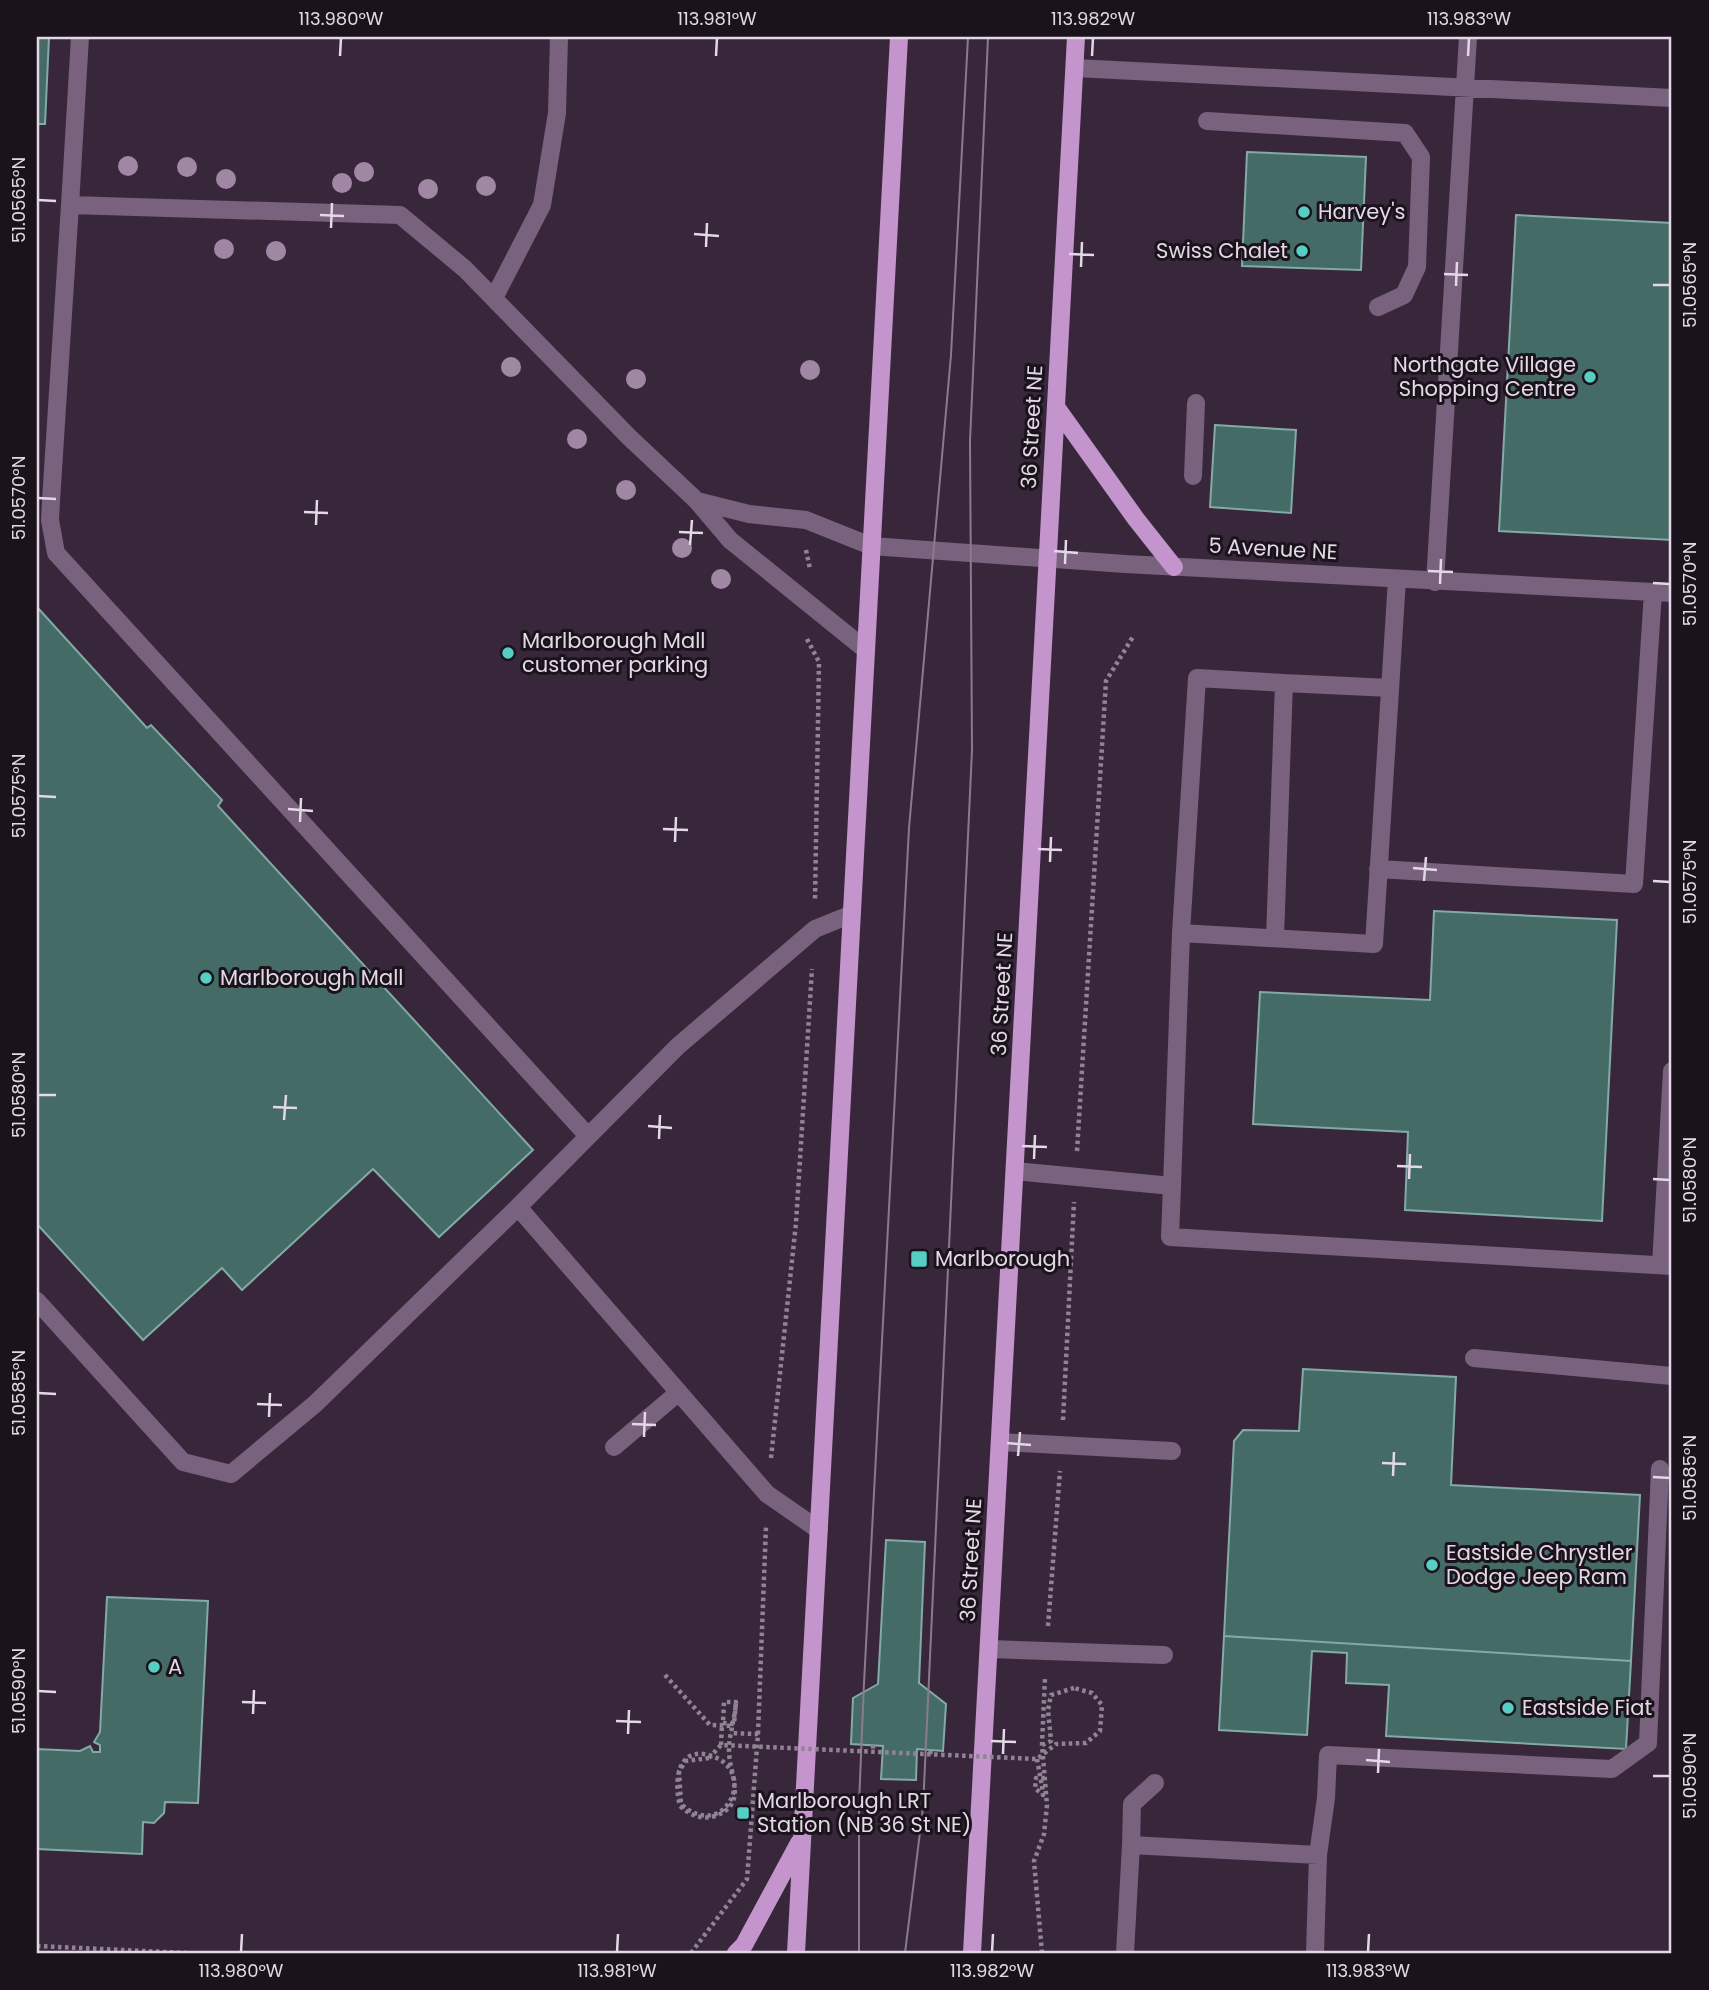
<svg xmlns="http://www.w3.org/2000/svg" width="1709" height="1990" viewBox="0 0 1709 1990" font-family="Poppins,sans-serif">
<rect width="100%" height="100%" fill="#38273b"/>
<!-- building -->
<path fill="#456b67" stroke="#83aaa6" stroke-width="2" d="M37 37H49L45 124H37Z
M1247 152 1366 157 1361 270 1242 266Z
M1516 215 1672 223V540L1499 531Z
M1215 425 1296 430 1291 513 1210 507Z
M37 607 147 728 151 725 222 800 218 806 533 1150 439 1237 373 1169 242 1290 222 1268 143 1340 37 1224Z
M1434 911 1617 920 1602 1221 1405 1210 1408 1132 1253 1124 1260 992 1430 1000Z
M1303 1369 1456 1377 1451 1485 1640 1495 1631 1661 1224 1636 1234 1441 1243 1430 1299 1431Z
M886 1540 925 1542 919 1683 946 1704 943 1751 917 1749 916 1780 881 1779 883 1746 851 1744 853 1698 878 1684Z
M107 1597 208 1601 198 1803 165 1802 164 1813 154 1823 143 1822 142 1854 37 1849V1749L80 1751 90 1746 93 1752H100V1745L94 1742 100 1732Z
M1224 1636 1631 1661 1626 1749 1386 1736 1389 1685 1346 1683 1347 1653 1312 1651 1307 1735 1219 1730Z"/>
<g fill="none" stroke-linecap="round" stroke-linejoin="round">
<!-- path -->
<path stroke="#918394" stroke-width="4.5" stroke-dasharray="3.5 3.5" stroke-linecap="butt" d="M806 550 810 569
M807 639 819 662 815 900
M1077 1151 1106 681 1134 635
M1063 1420 1074 1202
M771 1458 796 1223 812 969
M1048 1626 1060 1471
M665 1675 710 1725 734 1726
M758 1734 766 1526
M873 1745V1751
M1042 1745 1051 1741 1048 1710 1051 1695 1074 1688
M930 1754 931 1750
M709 1758 686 1761 679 1771 681 1804C724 1843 759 1772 712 1756 676 1744 674 1783 680 1806 690 1815 701 1820 715 1816 749 1804 729 1775 729 1750 729 1733 735 1720 736 1702H724L723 1723
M1042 1786 1043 1795 1035 1788 1036 1778H1047
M37 1946 187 1953
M691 1953 747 1879 758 1734 730 1733
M1042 1953 1034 1861 1044 1834 1047 1805 1042 1745 1045 1677"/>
<!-- minor -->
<path stroke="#79627d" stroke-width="18" d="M80 37 70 205 400 215 465 269 629 437 697 501 730 540 866 650
M1075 68 1672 98
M1207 121 1405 133 1421 157 1417 267 1404 295 1378 307
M70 205 51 501 50 520 56 553 588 1136
M494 298 542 205 557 113 559 37
M1193 476 1196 403
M697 501 749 514 806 520 871 546 1125 564 1672 593
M1435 582 1468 37
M1284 683 1390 688
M1378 869 1634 884 1653 592
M1275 938 1284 683 1197 678 1181 933 1374 944 1397 579
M1015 1171 1172 1186 1181 933
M1172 1186 1170 1237 1672 1266
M518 1207 767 1494 819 1530
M1661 1265 1672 1071
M37 1301 183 1462 231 1474 315 1404 518 1207 678 1046 815 929 852 914
M1474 1358 1672 1376
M1000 1442 1172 1451
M614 1447 679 1392
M989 1649 1164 1655
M1131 1845 1132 1804 1155 1783
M1125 1953 1131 1845 1318 1855
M1315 1953 1318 1855 1326 1798 1328 1755 1612 1769 1648 1743 1660 1469"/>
<!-- major -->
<path stroke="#c494cc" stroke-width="18" d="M1056 407 1136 519 1174 567
M736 1953 744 1945 799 1843
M796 1953 899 37
M972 1953 1076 37"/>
<!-- tram -->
<path stroke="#897b8c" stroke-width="2" d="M859 1953V1804L864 1683 909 828 951 355 968 37
M905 1953 923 1808 972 750 970 441 988 37"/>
<!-- path-bridge -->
<path stroke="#918394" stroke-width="4.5" stroke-dasharray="3.5 3.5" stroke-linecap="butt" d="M723 1723 734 1724 736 1702
M721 1745 722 1723
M709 1758 721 1745 1037 1759 1056 1744 1086 1743 1100 1731 1102 1705 1092 1693 1074 1688
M1037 1759 1042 1786"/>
</g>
<!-- trees -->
<g fill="#a088a4">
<circle cx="128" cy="166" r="10"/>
<circle cx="187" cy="167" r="10"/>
<circle cx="364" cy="172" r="10"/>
<circle cx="226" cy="179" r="10"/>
<circle cx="342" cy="183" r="10"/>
<circle cx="486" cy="186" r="10"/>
<circle cx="428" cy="189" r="10"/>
<circle cx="224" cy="249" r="10"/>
<circle cx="276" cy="251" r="10"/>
<circle cx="511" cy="367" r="10"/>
<circle cx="810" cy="370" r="10"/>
<circle cx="636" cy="379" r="10"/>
<circle cx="577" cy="439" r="10"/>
<circle cx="626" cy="490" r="10"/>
<circle cx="682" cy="548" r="10"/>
<circle cx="721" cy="579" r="10"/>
</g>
<!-- ticks -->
<path fill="none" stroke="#e3d8e5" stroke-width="2.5" d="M340 56 341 38M716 56 717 38M1092 56 1093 38M1468 56 1469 38M38 200 56 201M320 215 344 216M331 228 332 203M694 234 719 236M706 247 707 223M1069 254 1094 255M1081 267 1082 242M1444 274 1468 275M1653 285H1670M1456 286 1457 262M38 498 56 499M304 512 328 513M316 525 317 500M679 532 703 533M690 545 692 520M1054 551 1078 553M1065 564 1066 540M1428 571 1453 572M1653 583 1670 584M1440 584 1441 559M38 796 56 797M288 809 313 811M300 822 301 798M663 829 688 830M675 842 676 817M1038 849 1062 850M1050 862 1051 837M1413 868 1437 870M1424 881 1426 857M1653 881 1670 882M38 1095H56M273 1107 297 1108M284 1120 286 1095M648 1126 672 1128M659 1139 660 1115M1022 1146 1047 1147M1034 1159 1035 1135M1397 1166 1422 1167M1409 1179 1410 1154M1653 1179 1670 1180M38 1393 56 1394M257 1404 282 1405M269 1417 270 1393M632 1424 656 1425M644 1437 645 1412M1007 1443 1031 1445M1018 1456 1020 1432M1382 1463 1406 1464M1393 1476 1394 1452M1653 1477 1670 1478M38 1691 56 1692M242 1702 266 1703M253 1714 254 1690M616 1721 641 1722M628 1734 629 1710M991 1741 1016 1742M1003 1754 1004 1729M1366 1760 1390 1762M1378 1773 1379 1749M1653 1776H1670M241 1952 242 1934M617 1952 618 1934M992 1952 993 1934M1368 1952 1369 1934"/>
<!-- markers -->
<g fill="#56cec4" stroke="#1b131c" stroke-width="2.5">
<circle cx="1304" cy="212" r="7"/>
<circle cx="1302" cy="251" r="7"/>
<circle cx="1590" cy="377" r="7"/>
<circle cx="508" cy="653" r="7"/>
<circle cx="206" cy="978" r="7"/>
<rect x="910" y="1250" width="18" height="18" rx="3.5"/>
<circle cx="1432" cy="1565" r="7"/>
<circle cx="154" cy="1667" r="7"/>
<circle cx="1508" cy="1708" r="7"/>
<rect x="736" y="1806" width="14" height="14" rx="3.5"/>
</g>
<g text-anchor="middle" stroke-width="6" stroke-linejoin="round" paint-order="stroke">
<!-- poi labels -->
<g font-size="21" fill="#e3d8e5" stroke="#1b131c" text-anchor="start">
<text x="1318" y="219">Harvey's</text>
<text x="1288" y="258" text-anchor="end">Swiss Chalet</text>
<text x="1576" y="372" text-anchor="end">Northgate Village<tspan x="1576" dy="24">Shopping Centre</tspan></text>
<text x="522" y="648">Marlborough Mall<tspan x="522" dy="24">customer parking</tspan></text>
<text x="220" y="985">Marlborough Mall</text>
<text x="935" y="1266">Marlborough</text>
<text x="1446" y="1560">Eastside Chrystler<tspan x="1446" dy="24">Dodge Jeep Ram</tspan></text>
<text x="168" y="1674">A</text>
<text x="1522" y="1715">Eastside Fiat</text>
<text x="757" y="1808">Marlborough LRT<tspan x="757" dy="24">Station (NB 36 St NE)</tspan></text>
</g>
<!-- street labels -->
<g font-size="21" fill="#e3d8e5" stroke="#1b131c">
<text transform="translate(1032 427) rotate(-87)" y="7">36 Street NE</text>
<text transform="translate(1273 549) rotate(3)" y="7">5 Avenue NE</text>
<text transform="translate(1002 994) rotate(-87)" y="7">36 Street NE</text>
<text transform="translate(971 1560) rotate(-87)" y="7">36 Street NE</text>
</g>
</g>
<!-- border -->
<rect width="1709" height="1990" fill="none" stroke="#1b131c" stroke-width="77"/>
<rect x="38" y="38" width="1632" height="1914" fill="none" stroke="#e3d8e5" stroke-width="2.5"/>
<g font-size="18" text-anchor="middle" fill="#e3d8e5">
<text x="341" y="25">113.980°W</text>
<text x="717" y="25">113.981°W</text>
<text x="1093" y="25">113.982°W</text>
<text x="1469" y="25">113.983°W</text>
<text transform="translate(19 200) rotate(-90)" y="6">51.0565°N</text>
<text transform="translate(1690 285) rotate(-90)" y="6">51.0565°N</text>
<text transform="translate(19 498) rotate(-90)" y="6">51.0570°N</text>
<text transform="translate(1690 584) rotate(-90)" y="6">51.0570°N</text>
<text transform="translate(19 796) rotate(-90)" y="6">51.0575°N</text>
<text transform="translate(1690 882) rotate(-90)" y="6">51.0575°N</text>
<text transform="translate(19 1095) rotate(-90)" y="6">51.0580°N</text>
<text transform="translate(1690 1180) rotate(-90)" y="6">51.0580°N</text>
<text transform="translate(19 1393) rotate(-90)" y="6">51.0585°N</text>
<text transform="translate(1690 1478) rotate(-90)" y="6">51.0585°N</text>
<text transform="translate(19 1691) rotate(-90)" y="6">51.0590°N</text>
<text transform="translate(1690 1776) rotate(-90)" y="6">51.0590°N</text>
<text x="241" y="1977">113.980°W</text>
<text x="617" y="1977">113.981°W</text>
<text x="992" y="1977">113.982°W</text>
<text x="1368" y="1977">113.983°W</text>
</g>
</svg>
